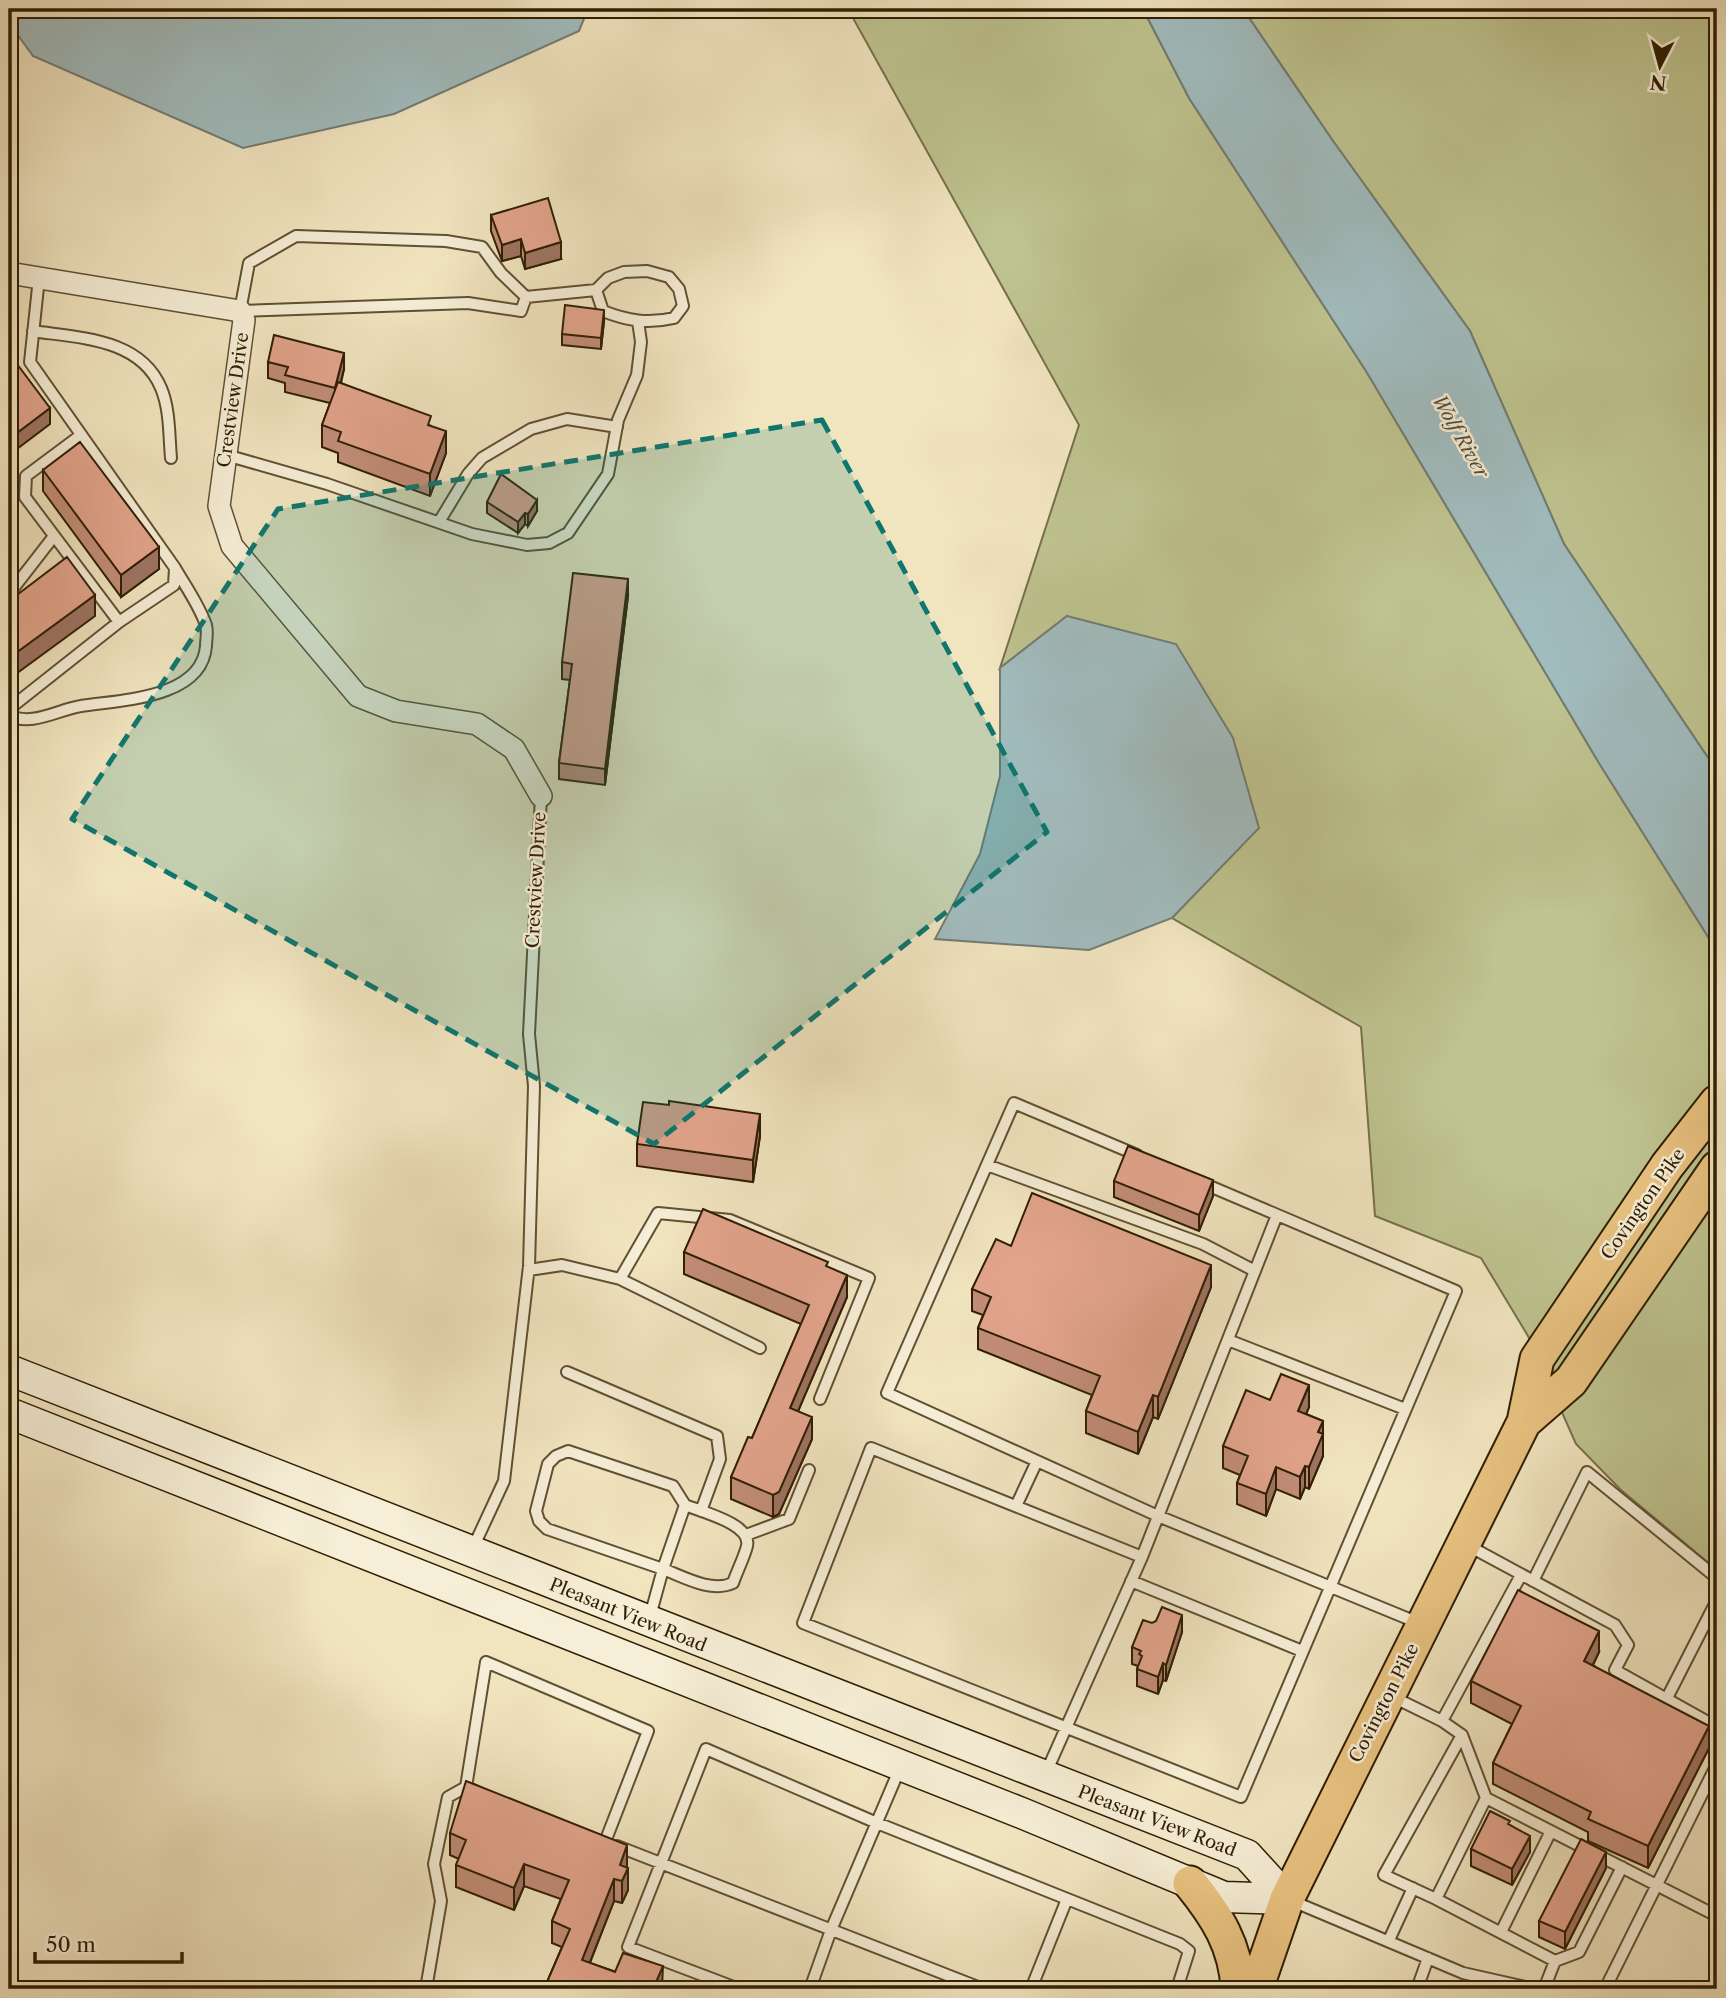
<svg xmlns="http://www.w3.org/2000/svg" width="1726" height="1998" viewBox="0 0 1726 1998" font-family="'Libre Caslon Text',serif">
<rect width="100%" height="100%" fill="#f1e5c0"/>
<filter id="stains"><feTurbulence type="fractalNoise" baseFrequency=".00286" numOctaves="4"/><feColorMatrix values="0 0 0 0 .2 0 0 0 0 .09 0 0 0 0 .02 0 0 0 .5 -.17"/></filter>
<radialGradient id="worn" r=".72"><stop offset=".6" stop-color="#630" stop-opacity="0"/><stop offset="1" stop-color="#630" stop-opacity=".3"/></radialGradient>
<!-- green -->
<path fill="#bec38f" stroke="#76704a" stroke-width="2" d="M848 9H1143L1189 98 1366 371 1599 763 1717 951V1570L1621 1490 1576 1444 1528 1336 1481 1258 1375 1216 1361 1027 1172 918 1258 828 1067 616 1000 668 1079 425Z
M1243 9H1717V771L1564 544 1470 331 1333 141Z"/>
<!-- water -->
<path fill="#a1bcbe" stroke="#737d74" stroke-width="2" d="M9 9H588L579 31 394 114 243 148 33 56 9 23Z
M1143 9H1243L1333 141 1470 331 1564 544 1717 771V951L1599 763 1366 371 1189 98Z
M1067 616 1176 644 1233 738 1259 828 1172 918 1089 950 935 939 980 854 1000 776V668Z"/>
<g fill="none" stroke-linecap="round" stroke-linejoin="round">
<!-- lane casing -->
<g stroke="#605033" stroke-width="14">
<path id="lane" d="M296 236 446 241 482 247 501 273 526 297 521 311 468 303 240 311 249 263Z
M526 297 596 290 608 278 624 272 647 271 669 277 679 289 683 306 674 318C648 324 628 321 603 311L596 290
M33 331C79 338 140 338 161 388 170 409 169 436 171 458
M81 435 26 476 25 497 119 622
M226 455 327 484 472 534 527 545 549 543 568 533 608 474 618 420 637 375 641 342 638 321
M439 522 468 474 482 458 531 429 567 419 617 427
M9 594 54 536
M9 709 119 622 174 585 175 568 30 362 39 278
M9 715C31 727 57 710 81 706 119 700 202 699 206 646 206 639 208 632 206 625 199 605 186 587 175 568
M1137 1155 1014 1103 887 1393 1158 1516 1421 1624
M987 1165 1203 1244 1255 1271
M1200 1182 1456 1291 1241 1797 803 1623 871 1448 1142 1557 1277 1215
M529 1270 562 1265 620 1279 760 1348
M620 1279 658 1213 730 1220 869 1278 820 1399
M1228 1340 1405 1409
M567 1372 717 1436 720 1459 701 1511
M1017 1504 1037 1461
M746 1535 789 1519 809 1470
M1467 1545 1615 1625 1628 1645 1615 1670 1717 1727
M472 1550 504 1481 529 1266 534 1086 529 1034 541 796
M1131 1581 1302 1651
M1533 1581 1587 1472 1717 1578
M649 1620 663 1569C684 1577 711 1593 733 1583 737 1571 744 1558 747 1546 752 1524 702 1512 685 1505L663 1569 547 1529 539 1521 536 1511 548 1464 556 1456 568 1451 673 1486 685 1505
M1393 1697 1442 1721 1521 1575
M1667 1698 1717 1600
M1442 1721 1462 1735 1384 1875 1436 1899 1555 1961 1544 1989
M1462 1735 1486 1798 1717 1916
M1045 1775 1142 1557
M466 1787 486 1662 648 1731 605 1842
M617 1846 983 1989
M1436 1899 1486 1798
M1290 1900 1463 1973 1534 1989
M1501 1932 1551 1831
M1389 1940 1413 1888
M1555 1961 1579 1952 1622 1867
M426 1989 441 1901 434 1864 448 1797 466 1787 475 1791
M739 1989 628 1947 706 1749 877 1823 1180 1944 1189 1951 1177 1989
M810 1989 831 1930 900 1768
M1031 1989 1067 1899
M1417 1989 1428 1958
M1605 1989 1717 1764"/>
</g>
<!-- street casing -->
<g stroke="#605033" stroke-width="24">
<path id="street" d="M9 273 240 311 244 320 219 506 232 546 358 696 396 711 477 724 514 749 541 796"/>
</g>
<!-- secondary casing -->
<g stroke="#2f1e04" stroke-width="33">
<path id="secondary" d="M9 1370 1247 1855 1287 1899
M9 1413 1024 1814 1224 1897 1287 1899"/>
</g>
<!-- primary casing -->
<g stroke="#2f1e04" stroke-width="37">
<path id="primary" d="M1524 1422 1571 1381 1717 1168
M1190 1883C1217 1916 1236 1946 1238 1989
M1256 1989 1287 1899 1524 1422 1537 1359 1667 1166 1717 1102"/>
</g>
<!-- lane -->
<use href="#lane" stroke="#f6eed6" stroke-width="10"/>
<!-- street -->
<use href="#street" stroke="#f6eed6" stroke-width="21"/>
<!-- secondary -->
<use href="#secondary" stroke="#f6eed6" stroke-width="30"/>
<!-- primary -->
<use href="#primary" stroke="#e8c280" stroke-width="33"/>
</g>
<!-- wall -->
<path fill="#c28d78" stroke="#2f1e04" stroke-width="2" d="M491 215 561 259 525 269 521 256 502 261 491 231Z
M604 321 601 349 562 345V334Z
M268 362 344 369 341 383 431 426 446 453 430 496 338 462V453L322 447V425L330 403 285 392V383L268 378Z
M43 470 159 569 121 597 43 491Z
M487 502 537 511 528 526 525 524 518 533 487 513Z
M628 596 605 785 559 779V763L570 680 562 679V662Z
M760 1136 753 1182 637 1166V1144Z
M1114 1181 1213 1196 1199 1231 1114 1197Z
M1011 1246 1211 1287 1158 1419 1153 1417 1138 1454 1086 1433V1411L1092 1395 978 1349V1328L983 1315 972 1311V1289Z
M684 1252 828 1267 847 1297 798 1411 812 1439 779 1514 773 1517 731 1499V1477L752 1438 801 1324 684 1274Z
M1270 1400 1309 1407 1306 1414 1323 1421V1456L1309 1489 1305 1487 1300 1499 1276 1489 1266 1516 1237 1504V1483L1240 1475 1223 1468V1446Z
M1152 1623 1182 1632 1166 1681 1163 1680 1158 1694 1137 1686V1669L1138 1666 1132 1664V1647Z
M1599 1652 1593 1665 1709 1748 1648 1868 1588 1841V1832L1493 1784V1763L1512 1724 1471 1703V1681Z
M1510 1825 1530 1852 1512 1885 1471 1866V1849Z
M450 1833 627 1868 628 1890 622 1903 614 1901 590 1963 663 1988 662 1989H544L562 1947 552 1943V1921L561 1899 524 1886 514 1910 456 1887V1865L459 1859 450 1855Z
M1606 1868 1565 1949 1539 1937V1921Z"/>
<!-- shaded-wall -->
<path fill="#9e7362" stroke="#2f1e04" stroke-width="2" d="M521 239V256L502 261V245Z
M561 242V259L525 269V253Z
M604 310V321L601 349V338Z
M344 353V369L335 405V388Z
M50 408V424L9 455V439Z
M446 431V453L430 496V474Z
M537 500V511L528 526V514Z
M525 513V524L518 533V522Z
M159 547V569L121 597V575Z
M628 579V596L605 785V769Z
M95 595V616L9 679V658Z
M760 1114V1136L753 1182V1160Z
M1213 1180V1196L1199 1231V1215Z
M1211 1265V1287L1158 1419V1397Z
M847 1275V1297L790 1430V1408Z
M1309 1385V1407L1298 1433V1411Z
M1153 1395V1417L1138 1454V1432Z
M812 1417V1439L779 1514 773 1517V1495Z
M1323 1421V1456L1309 1489V1467L1318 1432Z
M1305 1466V1487L1300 1499V1477Z
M1276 1467V1489L1266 1516V1494Z
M1182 1615V1632L1166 1681V1665Z
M1599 1631V1652L1584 1683V1661Z
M1163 1663V1680L1158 1694V1677Z
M1709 1726V1748L1648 1868V1846Z
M1530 1836V1852L1512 1885V1869Z
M627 1845V1867L622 1881 620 1865Z
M1606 1852V1868L1565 1949V1932Z
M524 1864V1886L514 1910V1888Z
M628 1868V1890L622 1903V1881Z
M614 1879V1901L582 1982V1960Z
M663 1966 662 1989H653Z"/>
<!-- building -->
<path fill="#e2a48c" stroke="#2f1e04" stroke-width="2" d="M548 198 561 242 525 253 521 239 502 245 491 215Z
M565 305 604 310 601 338 562 334Z
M274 335 344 353 335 388 285 375 288 367 268 362Z
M17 364 50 408 9 439V370Z
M338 382 431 416 428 425 446 431 430 474 338 441 341 432 322 425Z
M80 442 159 547 121 575 43 470Z
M501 474 537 500 528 514 525 513 518 522 487 502Z
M67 557 95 595 9 658V601Z
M573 573 628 579 605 769 559 763 572 664 562 662Z
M669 1101 760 1114 753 1160 637 1144 643 1102 669 1105Z
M1128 1146 1213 1180 1199 1215 1114 1181Z
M1032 1193 1211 1265 1158 1397 1153 1395 1138 1432 1086 1411 1100 1376 978 1328 991 1297 972 1289 996 1239 1011 1246Z
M703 1209 828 1262 826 1266 847 1275 790 1408 812 1417 779 1492 773 1495 731 1477 748 1437 752 1438 809 1305 684 1252Z
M1281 1374 1309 1385 1298 1411 1323 1421 1318 1432 1323 1434 1309 1467 1305 1466 1300 1477 1276 1467 1266 1494 1237 1483 1248 1456 1223 1446 1246 1390 1270 1400Z
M1518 1590 1599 1631 1584 1661 1709 1726 1648 1846 1588 1819 1591 1812 1493 1763 1521 1706 1471 1681Z
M1162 1607 1182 1615 1166 1665 1163 1663 1158 1677 1137 1669 1142 1656 1139 1654 1141 1651 1132 1647 1143 1620 1152 1623 1156 1621Z
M466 1781 627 1845 620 1865 628 1868 622 1881 614 1879 582 1960 615 1972 623 1953 663 1966 653 1989H544L570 1929 552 1921 569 1880 524 1864 514 1888 456 1865 466 1840 450 1833Z
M1490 1811 1510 1821 1508 1824 1530 1836 1512 1869 1471 1849Z
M1581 1839 1606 1852 1565 1932 1539 1921Z
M960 1984 972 1989H958Z"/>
<!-- marked area -->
<path fill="#0f766e" fill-opacity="0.2" stroke="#0f766e" stroke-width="5" stroke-dasharray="14 9" stroke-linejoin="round" d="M822 420 1047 832 654 1144 72 819 278 509Z"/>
<g text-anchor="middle" stroke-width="5" stroke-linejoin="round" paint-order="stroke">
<!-- street labels -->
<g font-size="18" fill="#2f1e04" stroke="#f6eed6">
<text transform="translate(233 400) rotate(-82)" y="6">Crestview Drive</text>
<text transform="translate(536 880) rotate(-87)" y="6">Crestview Drive</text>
<text transform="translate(1643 1204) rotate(-55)" y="6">Covington Pike</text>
<text transform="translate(628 1615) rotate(22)" y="6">Pleasant View Road</text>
<text transform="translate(1384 1703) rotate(-63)" y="6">Covington Pike</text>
<text transform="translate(1157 1821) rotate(21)" y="6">Pleasant View Road</text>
</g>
<!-- water labels -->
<g font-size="19" font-style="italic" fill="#514d3c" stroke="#f6eed6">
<text transform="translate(1461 436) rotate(60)" y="7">Wolf River</text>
</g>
</g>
<!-- margin -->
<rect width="1726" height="1998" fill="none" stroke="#f1e5c0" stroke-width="35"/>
<rect x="10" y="10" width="1705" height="1977" fill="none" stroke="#2f1e04" stroke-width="3.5"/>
<rect x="18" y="18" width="1691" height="1963" fill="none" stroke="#2f1e04" stroke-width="2"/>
<!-- north arrow -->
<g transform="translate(1660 66) rotate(186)" stroke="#f6eed6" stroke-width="5" paint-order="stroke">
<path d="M0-5L12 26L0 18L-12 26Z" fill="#2f1e04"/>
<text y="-10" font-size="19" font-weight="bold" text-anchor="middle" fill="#2f1e04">N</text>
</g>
<!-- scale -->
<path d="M35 1952v10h147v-10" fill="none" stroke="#2f1e04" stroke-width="3.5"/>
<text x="46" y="1952" font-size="21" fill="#2f1e04" stroke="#f6eed6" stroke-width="5" paint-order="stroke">50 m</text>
<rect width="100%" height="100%" filter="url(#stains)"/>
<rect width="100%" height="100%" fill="url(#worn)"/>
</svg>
